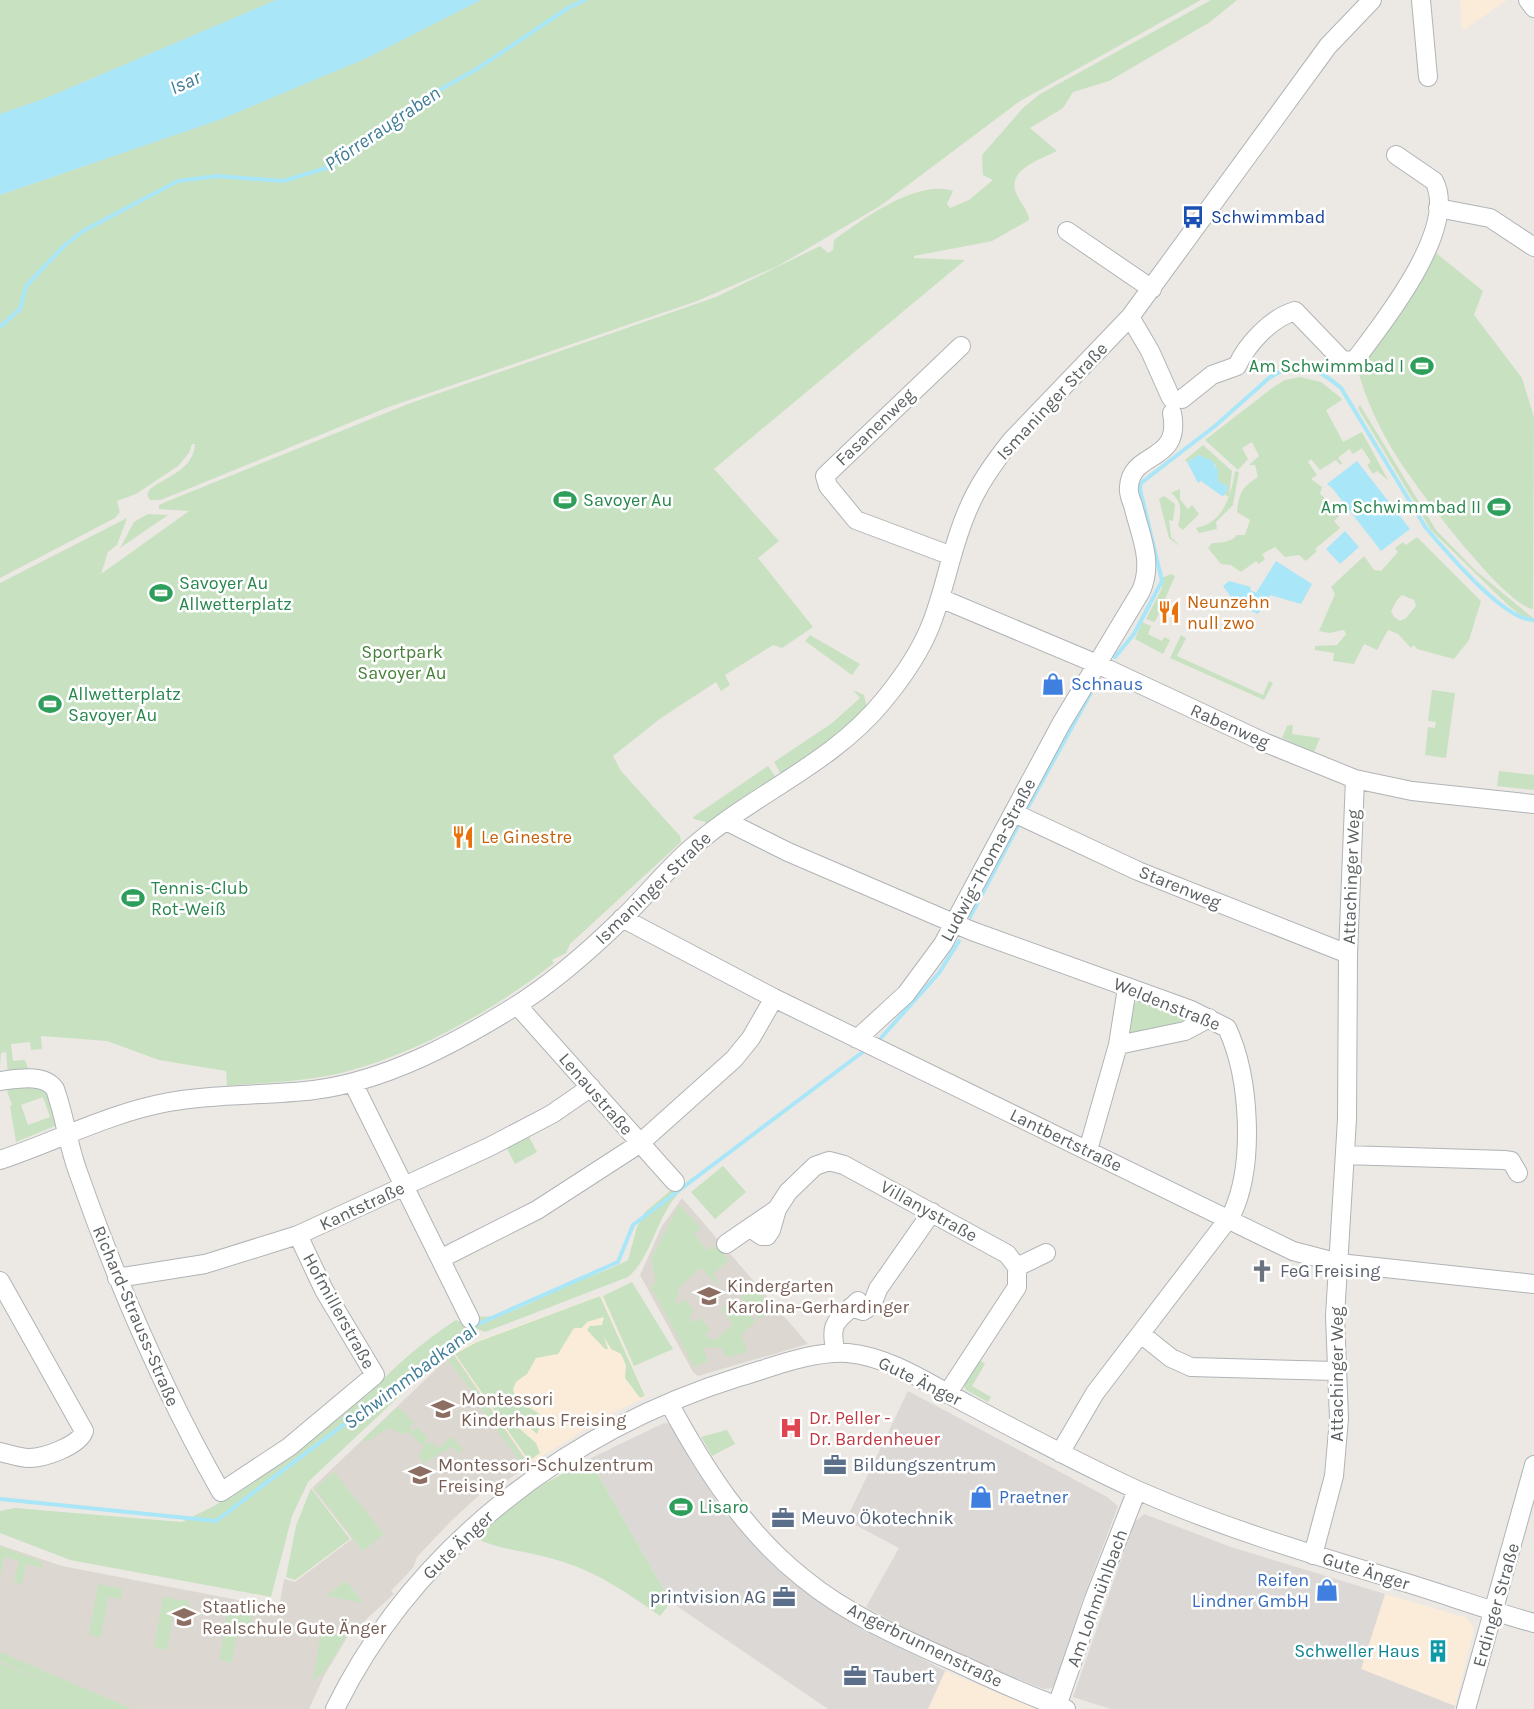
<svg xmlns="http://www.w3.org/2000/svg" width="1534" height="1709" viewBox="0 0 1534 1709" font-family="Karla,sans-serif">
<rect width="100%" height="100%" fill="#ece8e3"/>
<!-- commercial -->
<path fill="#fbecda" d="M1460 0H1506V1L1462 31Z
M601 1295 646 1397 607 1416 531 1463 527 1462 453 1353 477 1341Z
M1385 1594 1467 1618 1474 1629 1455 1706 1361 1669Z
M945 1671 1037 1709H928Z"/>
<!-- industrial -->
<path fill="#dbd8d5" d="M908 1391 1107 1497 1118 1506 1081 1604 1059 1679 1052 1688 1044 1689 985 1666 923 1638 866 1607 899 1548 846 1520Z
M664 1423 670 1424 691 1462 723 1511 762 1553 837 1613 945 1671 928 1709H828L671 1602 589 1459Z
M1144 1514 1231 1547 1385 1594 1361 1669 1455 1706 1454 1709H1111L1073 1697 1134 1523Z"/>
<!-- education -->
<path fill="#dcd8d1" d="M682 1198 808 1344 698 1376 693 1372 640 1275 662 1226Z
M453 1353 527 1461 531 1463 497 1488 486 1489 452 1520 417 1557 413 1568 391 1591 394 1594 348 1636 324 1676 309 1709H84L0 1673V1545L62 1566 279 1608 284 1579 295 1582 352 1539 312 1488Z"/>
<!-- green -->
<path fill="#c8e2c1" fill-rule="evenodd" d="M0 0H276L46 98 0 114Z
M481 0H1201L1020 101 880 206 778 266 697 301 386 408 183 491 160 500H150L147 494 150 489C169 475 193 470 195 444H192L189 453 178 466 136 494 117 501 120 512 115 518 0 578V195L219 120 367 58Z
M1211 0H1237L1210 22 1128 70 1109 81 1073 92 1063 108 1030 128 1057 151C1039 160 1005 170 1017 195 1021 204 1028 209 1029 220L992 241 914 256V258L965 260 714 469 779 541 758 558 813 627 782 648 773 645 725 675 730 685 721 691 716 682 661 718 613 756 621 771 680 836 681 842 570 944 566 953 552 960 554 963C490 1013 406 1060 327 1076 294 1082 260 1083 227 1086L226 1071 159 1060 107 1041 41 1036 42 1049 31 1050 30 1042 11 1044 13 1061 25 1060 30 1074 8 1075 6 1052 1 1053 0 1067V583L127 518 117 545 108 552 101 574 189 511 159 509V505L168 501 408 404 716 297 820 246 828 253 833 250 834 240C863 219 917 179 953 191L947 204 950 208 969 200 993 180 983 175 982 155 1023 108 1040 94Z
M1436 253 1483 291 1474 315 1522 378 1534 417 1533 609C1503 605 1410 480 1392 449 1378 425 1365 398 1358 370L1365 355Z
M1300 377 1321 382 1340 397 1342 400 1326 410 1343 442 1362 432 1388 480 1377 471 1373 474 1367 465 1371 462 1362 448 1353 454 1349 449 1338 458 1342 463 1340 465 1336 460 1320 470 1311 459 1308 462 1317 475 1311 479 1322 487 1320 494 1342 513 1334 521 1340 528 1315 549 1317 551 1306 561 1299 555 1285 557 1275 547 1262 554 1265 559 1259 564 1256 561 1241 572 1231 565 1221 564 1208 548 1212 543C1220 543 1232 542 1237 535H1245L1250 520 1237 512C1239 493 1242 487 1258 477L1255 465H1249L1259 456 1252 442 1242 448 1248 459 1238 470 1205 440 1275 386 1285 380Z
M1360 405 1436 530 1476 571 1533 618 1522 616 1509 606 1431 530 1358 408Z
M1203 445 1232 471 1229 497 1225 495 1228 487 1218 481 1215 464 1199 455 1187 462 1185 460Z
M1235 471 1239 472 1233 505 1216 522 1217 529 1199 533 1196 528C1224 523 1231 495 1235 471Z
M1180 489V499L1188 509 1192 505 1199 514 1183 530 1178 526C1181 513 1183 502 1171 493Z
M1164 496 1175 504 1173 521 1169 520 1171 537 1181 547 1169 538 1159 499Z
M148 514 168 515 120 548 134 522Z
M1417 537 1481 601 1469 640 1454 659 1417 649 1414 645 1411 648 1398 634 1388 630 1377 650 1364 644 1354 664 1333 661 1334 653 1315 650V646L1337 645 1346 634 1344 630 1329 633 1319 631 1335 594 1331 587 1364 556 1374 570 1381 571 1398 552 1395 548 1403 542 1406 545ZM1402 595 1414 600 1416 606 1406 618 1400 621 1394 617 1391 611 1397 600Z
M1171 574 1175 576 1156 620 1154 622 1146 619 1162 588V578Z
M1142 622 1151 626 1148 634 1162 641 1164 637 1170 640 1163 654 1135 639Z
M810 635 860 664 852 675 805 641Z
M1181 635 1186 638 1177 656 1263 695 1269 681 1273 683 1264 700 1170 658Z
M853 690 864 695 867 708 843 731 782 776 774 762 832 723 860 698Z
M1432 690 1455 693 1446 758 1425 755 1428 727 1435 728 1436 722 1428 721Z
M1293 725 1292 734 1320 738 1314 752 1282 738 1287 726Z
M768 766 777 779 708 825 705 822 694 819 693 817Z
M1499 771 1534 775V790L1497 786Z
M1142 1000 1190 1017 1187 1022 1132 1034 1124 1033 1128 1005Z
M40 1087 49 1092 57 1125 16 1142 10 1106 12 1105 6 1088ZM43 1097 50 1117 28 1125 21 1105Z
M527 1133 537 1152 515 1164 505 1145Z
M723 1166 746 1192 715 1219 691 1192Z
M676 1186 678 1194C656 1218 651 1258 628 1277L485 1332 475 1328V1316C505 1321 541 1297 568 1285 588 1276 608 1271 628 1260L637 1227 645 1212Z
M679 1205 701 1228 694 1234 708 1251 715 1245 729 1260 713 1274 719 1282 716 1284 701 1268 676 1290 679 1294 675 1301 678 1304 685 1300 694 1311 689 1318 694 1323 700 1318 710 1329 705 1335 711 1339 718 1338 733 1324 721 1309 733 1298 756 1321 741 1335 748 1352 726 1357 722 1348 703 1347 708 1361 694 1367 651 1287 656 1282 651 1259Z
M632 1282 673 1349 634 1366 603 1296Z
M754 1287 772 1308 760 1319 741 1297Z
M600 1296 645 1396 640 1398 625 1378 626 1365 621 1354 611 1349 604 1337 608 1349H605L587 1330 590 1326 602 1325 604 1317 587 1322 582 1328H574L558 1354 536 1358 527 1374 516 1382 513 1389C516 1407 533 1405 543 1418L537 1434 520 1419 513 1423 536 1443 540 1453 529 1461 455 1354 477 1342Z
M456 1320 465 1324 464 1339 426 1371 308 1482 292 1516 271 1597 70 1560 0 1533V1511L15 1508 182 1522 216 1505 369 1394C395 1365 424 1341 456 1320Z
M453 1355 526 1462 523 1466 478 1404 480 1401 448 1360Z
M979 1360 985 1364 972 1386 991 1397 988 1402 966 1390 963 1384Z
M398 1407 414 1423 410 1428 412 1431 417 1427 428 1438 425 1442 427 1445 431 1441 439 1449 451 1436 463 1450 458 1453 453 1446 423 1464 419 1455 424 1447 409 1432 402 1434 389 1428 366 1442 363 1439Z
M727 1430 735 1444 712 1456 701 1437Z
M589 1459 671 1602 660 1616C624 1591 597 1571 553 1559 523 1550 503 1551 472 1537L514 1501Z
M334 1472 384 1534 363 1551 315 1489Z
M311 1488 350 1539 295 1580 286 1577 296 1526Z
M0 1546 40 1561 43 1568 26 1564 22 1584 14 1582 19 1561 6 1557 5 1554 0 1578Z
M346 1581 364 1603 326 1596Z
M98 1584 123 1589 121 1599 108 1597 101 1637 89 1635Z
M163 1597 189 1601 187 1612 174 1610 167 1650 154 1647Z
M228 1609 253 1614 251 1624 239 1622 232 1663 219 1660Z
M325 1633 347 1635 324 1672 313 1681 320 1637Z
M0 1652 132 1709H0V1663L64 1689 0 1661Z"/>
<!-- water -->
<path fill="#a8e6f8" d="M276 0H481L367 58 219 120 0 195V114L46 98Z
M1199 455 1214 462 1215 468H1218V481L1228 487 1225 495 1222 496 1201 481 1198 483 1187 462Z
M1357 461 1410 529 1381 551 1333 489 1327 484Z
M1345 531 1359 547 1340 564 1326 549Z
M1276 561 1312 584 1301 604 1270 595 1258 614 1235 603 1223 586 1229 581 1251 587 1250 590 1256 593Z"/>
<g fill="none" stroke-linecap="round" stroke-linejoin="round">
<!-- stream -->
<path stroke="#a8e6f8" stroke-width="4" d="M0 327 20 309 26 286 65 245 83 231 178 181 217 176 283 181 330 167 425 98 477 69 568 8 585 0
M1115 657 1134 634 1162 581 1140 489 1141 483 1215 426 1269 378C1298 358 1318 368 1341 388L1426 528C1446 551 1504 621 1534 620
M1028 807 1094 687
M970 917 1018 826
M880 1039 939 973 959 941
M0 1499 216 1521 476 1325 618 1262 633 1225 864 1051"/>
<!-- minor casing -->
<g stroke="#b0b4b7" stroke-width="20">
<path id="minor" d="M1421 0 1428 77
M1528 0 1534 8
M1438 208 1490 218 1534 247
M1067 231 1152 289
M1130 317 1150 351 1171 398
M1182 399 1212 375 1237 366C1247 344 1271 318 1295 311L1343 361 1355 360C1383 323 1459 228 1434 181L1396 155
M952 556 856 520 828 486 825 476 961 346
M940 598 1097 664 1266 743 1355 779 1412 791 1534 804
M1014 813 1138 871 1348 954
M726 821 788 852 972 931 1191 1010 1227 1028C1250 1077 1255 1165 1232 1214L1095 1393 1060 1453
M622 918 774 998 1293 1251 1339 1263 1534 1284
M517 1005 675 1182
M857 1039 906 994 943 944 1061 724 1141 591C1154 561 1140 535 1133 505 1131 500 1128 493 1129 487 1131 450 1182 464 1172 413
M1118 1045 1185 1031 1209 1018
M0 1081C17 1079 44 1073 55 1089 65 1117 68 1145 78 1172 117 1283 163 1390 221 1492L289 1447 375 1375 324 1290 298 1235
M353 1083 470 1319
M1088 1150 1118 1045 1127 988
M1345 1155 1504 1160 1511 1161 1518 1173
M0 1160C57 1141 109 1113 169 1102 216 1093 266 1096 314 1090 385 1081 454 1044 514 1007 553 983 589 951 622 919 647 895 669 866 696 844 757 792 833 763 884 700 902 678 919 654 930 627 946 588 951 546 969 507 979 483 995 461 1011 441L1130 317 1328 46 1372 0
M750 1228 762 1236H767L771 1230 777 1209
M726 1244 777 1209 788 1192 815 1166 829 1161 844 1165 1007 1254 1017 1267V1287L947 1394
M442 1258 537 1210 639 1144 734 1059 751 1038 774 998
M1017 1267 1046 1253
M117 1278 205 1264 298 1235 489 1147 552 1114 591 1087
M0 1281 84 1431C79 1446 44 1458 29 1458 19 1458 9 1454 0 1452
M851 1307 863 1311 872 1305 878 1289 932 1212
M1141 1334 1171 1358 1191 1367 1336 1371
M836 1353C828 1320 838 1322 858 1301
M669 1403C704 1468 744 1531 803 1578 849 1616 908 1641 962 1665 996 1681 1031 1697 1066 1709
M1313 1555 1334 1476 1339 1419 1335 1316 1347 1119 1348 954 1355 779
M335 1709C414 1547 569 1430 739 1377 773 1367 811 1351 848 1353 891 1357 931 1385 969 1405 1024 1434 1080 1464 1137 1490 1221 1527 1307 1553 1394 1579 1441 1593 1487 1610 1534 1623
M1056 1709 1094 1599 1137 1490
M1466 1709 1534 1465"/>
</g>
<!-- minor -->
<use href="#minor" stroke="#fff" stroke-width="18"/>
</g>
<!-- icons -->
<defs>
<g id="bus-bare" transform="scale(1.8)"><path d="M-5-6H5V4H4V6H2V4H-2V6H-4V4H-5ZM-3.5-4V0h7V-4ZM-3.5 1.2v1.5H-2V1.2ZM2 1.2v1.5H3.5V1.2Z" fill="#1a4fb4" stroke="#fff" stroke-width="2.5" paint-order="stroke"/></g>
<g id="stadium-bare" transform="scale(1.8)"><path d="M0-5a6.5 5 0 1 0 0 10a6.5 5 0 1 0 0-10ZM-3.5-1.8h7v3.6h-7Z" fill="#2e9e5b" stroke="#fff" stroke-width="2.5" paint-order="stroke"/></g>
<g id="restaurant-bare" transform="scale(1.8)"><path d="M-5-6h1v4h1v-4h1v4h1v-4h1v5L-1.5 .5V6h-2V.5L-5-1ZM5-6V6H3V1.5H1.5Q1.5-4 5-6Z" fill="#e8710a" stroke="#fff" stroke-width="2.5" paint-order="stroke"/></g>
<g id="shop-bare" transform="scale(1.8)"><path d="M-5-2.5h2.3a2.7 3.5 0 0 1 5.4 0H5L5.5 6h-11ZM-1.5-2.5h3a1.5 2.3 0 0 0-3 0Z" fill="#3f7fe0" stroke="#fff" stroke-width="2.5" paint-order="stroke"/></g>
<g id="church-bare" transform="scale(1.8)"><path d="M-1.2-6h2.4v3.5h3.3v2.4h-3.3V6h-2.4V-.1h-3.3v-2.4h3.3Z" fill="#6b7280" stroke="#fff" stroke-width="2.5" paint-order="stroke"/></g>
<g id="school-bare" transform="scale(1.8)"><path d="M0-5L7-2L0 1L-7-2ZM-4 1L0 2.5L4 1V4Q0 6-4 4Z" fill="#8d6e63" stroke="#fff" stroke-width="2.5" paint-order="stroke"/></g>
<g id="hospital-bare" transform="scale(1.8)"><path d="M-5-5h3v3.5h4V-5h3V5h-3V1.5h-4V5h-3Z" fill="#e0444e" stroke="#fff" stroke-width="2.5" paint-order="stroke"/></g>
<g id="office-bare" transform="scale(1.8)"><path d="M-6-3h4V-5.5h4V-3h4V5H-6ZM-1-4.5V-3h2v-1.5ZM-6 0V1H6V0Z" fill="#5c6f8a" stroke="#fff" stroke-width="2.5" paint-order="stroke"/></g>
<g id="building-bare" transform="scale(1.8)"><path d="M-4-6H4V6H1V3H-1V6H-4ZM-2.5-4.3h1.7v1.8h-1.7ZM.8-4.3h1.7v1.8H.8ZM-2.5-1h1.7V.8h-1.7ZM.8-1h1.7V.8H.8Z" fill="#0f9aa8" stroke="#fff" stroke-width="2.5" paint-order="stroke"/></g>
</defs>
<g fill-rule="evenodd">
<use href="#bus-bare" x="1193" y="217"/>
<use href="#stadium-bare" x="1422" y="366"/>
<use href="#stadium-bare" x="565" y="500"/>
<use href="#stadium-bare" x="1499" y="507"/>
<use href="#stadium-bare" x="161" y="593"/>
<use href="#restaurant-bare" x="1169" y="612"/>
<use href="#shop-bare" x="1053" y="684"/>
<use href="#stadium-bare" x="50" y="704"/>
<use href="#restaurant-bare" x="463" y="837"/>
<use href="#stadium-bare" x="133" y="898"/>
<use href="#church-bare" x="1262" y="1271"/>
<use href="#school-bare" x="709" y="1296"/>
<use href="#school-bare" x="443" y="1409"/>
<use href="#hospital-bare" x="791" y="1428"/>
<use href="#office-bare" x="835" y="1465"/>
<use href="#school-bare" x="420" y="1475"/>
<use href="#shop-bare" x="981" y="1497"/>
<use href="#stadium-bare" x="681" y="1507"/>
<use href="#office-bare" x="783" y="1518"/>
<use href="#shop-bare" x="1327" y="1590"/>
<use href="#office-bare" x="784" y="1597"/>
<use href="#school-bare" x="184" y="1617"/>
<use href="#building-bare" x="1438" y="1651"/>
<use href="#office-bare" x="855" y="1676"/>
</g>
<g text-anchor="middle" stroke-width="5" stroke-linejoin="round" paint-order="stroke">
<!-- transit labels -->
<g font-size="18" fill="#164399" stroke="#fff" text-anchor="start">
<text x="1211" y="223">Schwimmbad</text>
</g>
<!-- leisure labels -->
<g font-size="18" fill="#27864d" stroke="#fff" text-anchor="start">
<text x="1404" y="372" text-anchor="end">Am Schwimmbad I</text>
<text x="583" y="506">Savoyer Au</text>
<text x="1481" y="513" text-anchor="end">Am Schwimmbad II</text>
<text x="179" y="589">Savoyer Au<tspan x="179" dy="21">Allwetterplatz</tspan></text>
<text x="68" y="700">Allwetterplatz<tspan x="68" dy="21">Savoyer Au</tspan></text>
<text x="151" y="894">Tennis-Club<tspan x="151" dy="21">Rot-Weiß</tspan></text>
<text x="699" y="1513">Lisaro</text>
</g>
<!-- street labels -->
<g font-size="18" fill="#5b6062" stroke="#fff">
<text transform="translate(1052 401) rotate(-47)" y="6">Ismaninger Straße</text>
<text transform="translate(875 427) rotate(-44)" y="6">Fasanenweg</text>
<text transform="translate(1230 726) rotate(24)" y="6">Rabenweg</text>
<text transform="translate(988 860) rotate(-62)" y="6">Ludwig-Thoma-Straße</text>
<text transform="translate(1351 877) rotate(-88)" y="6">Attachinger Weg</text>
<text transform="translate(1180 887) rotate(22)" y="6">Starenweg</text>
<text transform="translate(653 888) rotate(-44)" y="6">Ismaninger Straße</text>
<text transform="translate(1167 1004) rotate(22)" y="6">Weldenstraße</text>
<text transform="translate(596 1094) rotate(49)" y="6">Lenaustraße</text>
<text transform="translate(1066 1140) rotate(26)" y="6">Lantbertstraße</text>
<text transform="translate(362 1206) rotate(-25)" y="6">Kantstraße</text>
<text transform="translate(929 1211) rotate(29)" y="6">Villanystraße</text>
<text transform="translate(339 1311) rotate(61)" y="6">Hofmillerstraße</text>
<text transform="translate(136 1316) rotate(67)" y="6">Richard-Strauss-Straße</text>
<text transform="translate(1337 1374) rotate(-90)" y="6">Attachinger Weg</text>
<text transform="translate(920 1381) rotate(26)" y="6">Gute Änger</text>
<text transform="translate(458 1545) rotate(-44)" y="6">Gute Änger</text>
<text transform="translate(1366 1571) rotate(17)" y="6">Gute Änger</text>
<text transform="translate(1097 1598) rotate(-70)" y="6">Am Lohmühlbach</text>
<text transform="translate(1496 1605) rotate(-74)" y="6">Erdinger Straße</text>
<text transform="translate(925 1645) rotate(26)" y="6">Angerbrunnenstraße</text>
</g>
<!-- food labels -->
<g font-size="18" fill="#c56008" stroke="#fff" text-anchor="start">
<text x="1187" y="608">Neunzehn<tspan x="1187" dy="21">null zwo</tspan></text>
<text x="481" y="843">Le Ginestre</text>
</g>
<!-- park labels -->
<g font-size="18" fill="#47813b" stroke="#fff">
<text x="402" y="658">Sportpark<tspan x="402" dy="21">Savoyer Au</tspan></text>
</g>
<!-- shop labels -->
<g font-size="18" fill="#366cbe" stroke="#fff" text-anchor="start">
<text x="1071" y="690">Schnaus</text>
<text x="999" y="1503">Praetner</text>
<text x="1309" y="1586" text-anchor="end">Reifen<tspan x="1309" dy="21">Lindner GmbH</tspan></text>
</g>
<!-- worship labels -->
<g font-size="18" fill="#5b616d" stroke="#fff" text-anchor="start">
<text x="1280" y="1277">FeG Freising</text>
</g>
<!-- education labels -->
<g font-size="18" fill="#785e54" stroke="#fff" text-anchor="start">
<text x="727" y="1292">Kindergarten<tspan x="727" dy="21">Karolina-Gerhardinger</tspan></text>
<text x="461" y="1405">Montessori<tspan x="461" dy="21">Kinderhaus Freising</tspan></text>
<text x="438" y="1471">Montessori-Schulzentrum<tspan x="438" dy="21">Freising</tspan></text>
<text x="202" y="1613">Staatliche<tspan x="202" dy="21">Realschule Gute Änger</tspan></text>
</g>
<!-- health labels -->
<g font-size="18" fill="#be3a42" stroke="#fff" text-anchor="start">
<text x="809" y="1424">Dr. Peller -<tspan x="809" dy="21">Dr. Bardenheuer</tspan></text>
</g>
<!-- service labels -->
<g font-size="18" fill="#4e5e75" stroke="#fff" text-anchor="start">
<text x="853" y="1471">Bildungszentrum</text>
<text x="801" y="1524">Meuvo Ökotechnik</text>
<text x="766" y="1603" text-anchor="end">printvision AG</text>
<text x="873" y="1682">Taubert</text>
</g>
<!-- culture labels -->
<g font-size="18" fill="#0d838f" stroke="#fff" text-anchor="end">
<text x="1420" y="1657">Schweller Haus</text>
</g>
<!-- water labels -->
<g font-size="20" font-style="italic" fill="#407d97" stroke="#fff">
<text transform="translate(185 82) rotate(-24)" y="7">Isar</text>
<text transform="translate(382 128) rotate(-34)" y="7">Pförreraugraben</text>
<text transform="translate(410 1376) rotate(-37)" y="7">Schwimmbadkanal</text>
</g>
</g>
</svg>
